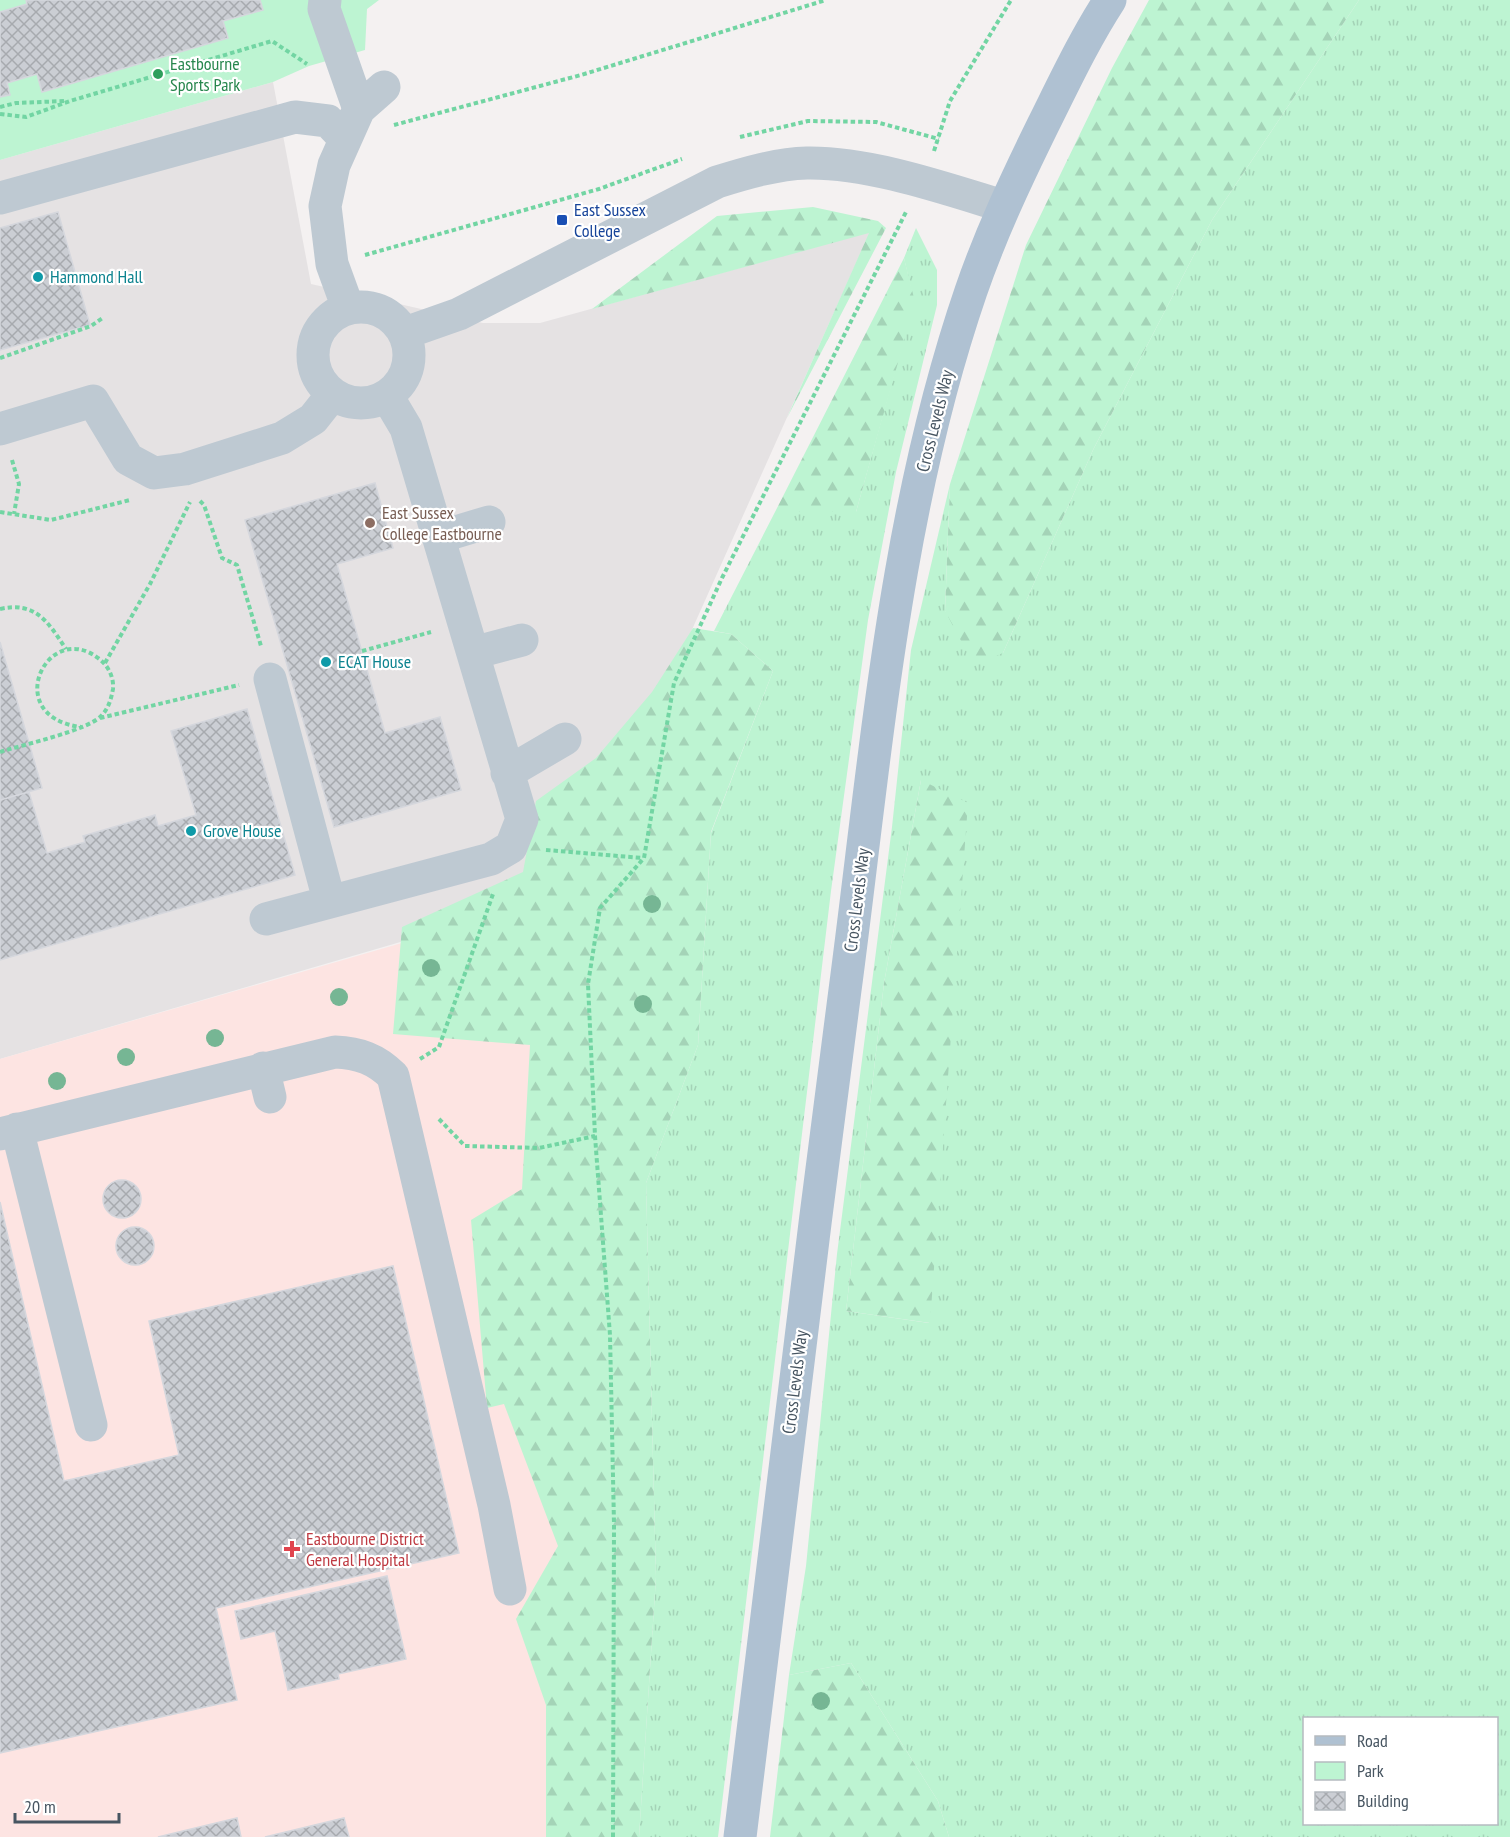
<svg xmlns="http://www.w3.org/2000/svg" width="1510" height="1837" viewBox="0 0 1510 1837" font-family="'PT Sans Narrow',sans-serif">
<defs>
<pattern id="grass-tufts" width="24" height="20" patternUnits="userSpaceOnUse" patternTransform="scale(1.5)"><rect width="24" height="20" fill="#bdf4d2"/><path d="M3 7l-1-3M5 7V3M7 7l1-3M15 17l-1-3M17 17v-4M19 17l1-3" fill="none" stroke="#a4d3b7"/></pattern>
<pattern id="forest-firs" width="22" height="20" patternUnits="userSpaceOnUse" patternTransform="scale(1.5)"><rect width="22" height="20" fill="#bdf4d2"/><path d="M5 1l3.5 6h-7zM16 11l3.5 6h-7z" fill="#a4d3b7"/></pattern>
<pattern id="building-cross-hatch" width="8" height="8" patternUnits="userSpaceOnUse" patternTransform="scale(1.5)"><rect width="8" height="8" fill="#cbced4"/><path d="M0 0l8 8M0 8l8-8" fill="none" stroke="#a7aaaf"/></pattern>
</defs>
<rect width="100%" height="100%" fill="#f4f1f1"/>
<!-- education -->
<path fill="#e5e2e3" d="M273 82 311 284 483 323H540L870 232 575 891 0 1059V160Z"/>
<!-- medical -->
<path fill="#fde4e2" d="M561 897 592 1837H0V1059Z"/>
<!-- grass -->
<path fill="url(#grass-tufts)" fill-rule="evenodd" d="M1359 0H1510V1837H949L938 1801 851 1663 789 1675 806 1566 837 1254 892 827 911 650 950 484 945 611 1003 653 1093 450 1212 220ZM921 780 929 1323 846 1311 884 983ZM1304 1718H1496V1824H1304Z
M916 228 937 270V305L896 472 868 620 831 891 718 1837H639L656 1577 646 1183 698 1045 711 833 773 671 731 634 714 631 775 512H856L914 302 904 258Z"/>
<!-- forest -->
<path fill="url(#forest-firs)" d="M1149 0H1359L1212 220 1093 450 1003 653 974 665 945 611 950 484 1026 245 1112 68Z
M813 207 878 221 886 228 787 418 869 233 592 309 717 216Z
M904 258 915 302 856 512H775Z
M693 628 731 634 773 671 711 832 698 1045 646 1183 656 1577 639 1837H546V1705L516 1619 558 1546 504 1404 487 1408 471 1220 522 1189 530 1045 393 1034 402 927 523 872 536 801 596 758 652 692Z
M921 780 968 803 930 1323 846 1311 884 983Z
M851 1663 938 1801 949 1837H770L789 1675Z"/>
<!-- park -->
<path fill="#bdf4d2" d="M0 0H379L367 9 365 50 309 66 273 82 0 160Z"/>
<!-- building -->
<path fill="url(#building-cross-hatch)" stroke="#d5d7dd" stroke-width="1.5" d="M26 0H260L263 10 223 21 228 38 42 92 37 74 7 83 10 95 0 97V12L27 4Z
M58 212 90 325 0 350V228Z
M375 483 393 548 337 564 385 733 440 717 461 790 334 827 245 520Z
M0 642 42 788 0 800Z
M247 709 295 875 0 960V800L29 792 47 853 85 842 83 836 155 815 158 826 196 815 171 731Z
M103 1199a19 19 0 1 1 38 0a19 19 0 1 1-38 0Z
M0 1202 64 1481 179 1455 149 1321 393 1266 459 1553 216 1608 237 1700 0 1753Z
M116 1246a19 19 0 1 1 38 0a19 19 0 1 1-38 0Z
M387 1576 406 1659 338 1674 339 1679 288 1690 275 1631 241 1639 235 1611Z
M237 1818 241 1837H158Z
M344 1818 349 1837H265Z"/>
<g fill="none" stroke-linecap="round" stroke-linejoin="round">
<!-- path -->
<path stroke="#72d5a3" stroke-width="4" stroke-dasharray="4.5 3" stroke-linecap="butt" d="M0 107 16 103 65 101
M0 114 26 117 70 101 272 41 307 64
M394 125 581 75 826 0
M740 137 808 121 876 122 939 139
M934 151 950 101 1011 0
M365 255 599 189 682 159
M0 358 91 326 104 317
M12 460 19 484 14 514
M200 501 204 505 222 558 237 565 261 646
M0 512 51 520 130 500
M0 609C36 601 48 622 66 649
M362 651 431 632
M105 663 150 584 190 502
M100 718 239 685
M0 752C22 745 85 731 100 717 108 710 111 700 113 689 114 677 108 665 98 658 47 619 0 717 81 727
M546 850 643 858
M420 1059 439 1047 493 894
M439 1119 465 1146 539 1148 595 1136
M613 1837 614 1524 610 1335 595 1136 588 984 600 908 644 858 674 683 722 578 906 212"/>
<!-- minor -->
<path stroke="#bec9d2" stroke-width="33" d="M325 0 324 9 359 109
M0 198 295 117 328 121 345 139
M313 355a48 48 0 1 1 96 0a48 48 0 1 1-96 0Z
M348 308 332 264 325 206 334 165 359 109 384 87
M405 333 459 314 717 182C746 173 776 164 807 163 869 162 944 188 1003 206
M0 429 93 401 128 459 154 473 185 469 282 438 313 419 332 395
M439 537 489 522
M473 653 522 640
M270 679 329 900
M507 773 565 739
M266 919 491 859 511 847 522 819 406 428 387 396
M263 1068 270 1097
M17 1129 91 1425
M0 1134 335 1052C359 1053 376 1059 393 1076L494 1505 510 1589"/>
<!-- major -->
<path stroke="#afc1d2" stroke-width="33" d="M740 1837C774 1554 808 1272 845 990 876 756 894 515 971 291 991 233 1016 180 1043 125 1064 83 1084 40 1110 0"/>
</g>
<!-- trees -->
<g fill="#76b694">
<circle cx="652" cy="904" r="9"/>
<circle cx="431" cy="968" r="9"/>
<circle cx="339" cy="997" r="9"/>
<circle cx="643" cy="1004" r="9"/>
<circle cx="215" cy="1038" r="9"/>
<circle cx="126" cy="1057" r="9"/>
<circle cx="57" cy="1081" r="9"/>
<circle cx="821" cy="1701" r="9"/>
</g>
<!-- markers -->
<circle fill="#2e9e5b" stroke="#fff" stroke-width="2" cx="158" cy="74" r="6"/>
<rect fill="#1a4fb4" stroke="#fff" stroke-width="2" x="556" y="214" width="12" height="12" rx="3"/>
<g fill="#0f9aa8" stroke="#fff" stroke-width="2">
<circle cx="38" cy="277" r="6"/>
<circle cx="326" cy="662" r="6"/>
<circle cx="191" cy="831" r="6"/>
</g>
<circle fill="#8d6e63" stroke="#fff" stroke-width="2" cx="370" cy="523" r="6"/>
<path fill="#e0444e" stroke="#fff" stroke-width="2" d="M289 1540h6v6h6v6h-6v6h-6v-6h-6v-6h6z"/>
<g text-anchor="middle" stroke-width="4.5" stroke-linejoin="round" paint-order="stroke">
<!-- leisure labels -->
<g font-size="18" fill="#27864d" stroke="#fff" text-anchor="start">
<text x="170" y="70">Eastbourne<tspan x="170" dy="21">Sports Park</tspan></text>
</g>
<!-- transit labels -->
<g font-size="18" fill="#164399" stroke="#fff" text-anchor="start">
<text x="574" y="216">East Sussex<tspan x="574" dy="21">College</tspan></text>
</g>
<!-- culture labels -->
<g font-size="18" fill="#0d838f" stroke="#fff" text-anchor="start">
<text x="50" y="283">Hammond Hall</text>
<text x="338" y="668">ECAT House</text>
<text x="203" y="837">Grove House</text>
</g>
<!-- street labels -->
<g font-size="18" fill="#475561" stroke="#fff">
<text transform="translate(935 421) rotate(-76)" y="6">Cross Levels Way</text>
<text transform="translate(857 900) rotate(-83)" y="6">Cross Levels Way</text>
<text transform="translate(795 1382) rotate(-83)" y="6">Cross Levels Way</text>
</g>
<!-- education labels -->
<g font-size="18" fill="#785e54" stroke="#fff" text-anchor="start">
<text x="382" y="519">East Sussex<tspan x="382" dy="21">College Eastbourne</tspan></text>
</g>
<!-- health labels -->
<g font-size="18" fill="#be3a42" stroke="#fff" text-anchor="start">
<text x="306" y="1545">Eastbourne District<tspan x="306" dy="21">General Hospital</tspan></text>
</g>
</g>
<!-- legend -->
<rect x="1303" y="1717" width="195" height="108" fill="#ffffff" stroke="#b5bbc0" stroke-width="1.5"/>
<rect x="1315" y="1736" width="30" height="9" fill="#afc1d2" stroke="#b5bbc0" stroke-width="1.5"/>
<text x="1357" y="1747" font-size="18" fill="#475561">Road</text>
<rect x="1315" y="1762" width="30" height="18" fill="#bdf4d2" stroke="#b5bbc0" stroke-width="1.5"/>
<text x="1357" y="1777" font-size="18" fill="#475561">Park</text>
<rect x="1315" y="1792" width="30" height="18" fill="url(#building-cross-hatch)" stroke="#b5bbc0" stroke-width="1.5"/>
<text x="1357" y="1807" font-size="18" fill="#475561">Building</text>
<!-- scale -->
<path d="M15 1813v9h104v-9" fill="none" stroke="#475561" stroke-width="3"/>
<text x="24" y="1813" font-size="18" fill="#475561" stroke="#ffffff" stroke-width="4.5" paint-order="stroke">20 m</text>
</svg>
